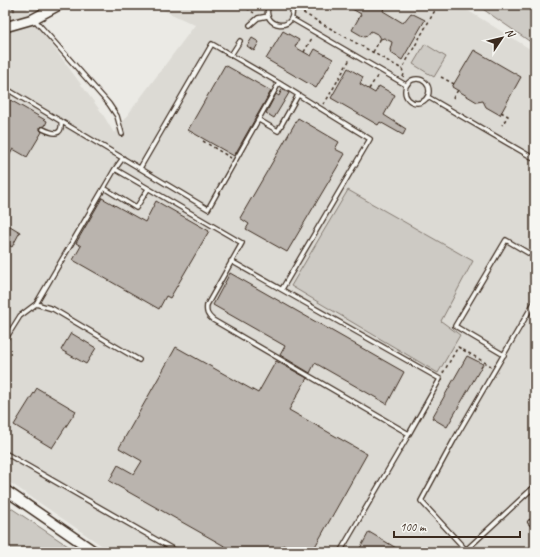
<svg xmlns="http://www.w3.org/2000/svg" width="540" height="557" viewBox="0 0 540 557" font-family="Caveat,sans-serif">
<rect width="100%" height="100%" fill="#ebeae5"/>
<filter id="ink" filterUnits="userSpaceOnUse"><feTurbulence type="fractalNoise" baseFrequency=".025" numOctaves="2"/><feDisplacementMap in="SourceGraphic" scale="8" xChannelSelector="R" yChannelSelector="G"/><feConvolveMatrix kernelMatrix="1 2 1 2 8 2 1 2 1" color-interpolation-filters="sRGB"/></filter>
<g filter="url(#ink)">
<!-- built -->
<path fill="#dcdad4" d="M5 5H25L33 19 102 113 114 133 195 25 163 10 167 5H459L535 52V552H111L5 479Z"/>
<!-- green -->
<path fill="#cdcac4" stroke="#847a71" d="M477 5H521L535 14V45Z
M425 44 446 57 434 77 413 64Z
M348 190 473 261 441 321 460 335 438 373 291 286Z
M5 504 77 552H5Z"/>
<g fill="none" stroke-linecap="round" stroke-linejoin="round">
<!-- stream -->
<path stroke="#7c7167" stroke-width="2.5" d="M12 5 14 10"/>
</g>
<!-- building -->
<path fill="#bab4ae" stroke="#3b2a1e" d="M345 5H385L383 11 403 23 411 13 425 20 402 60 391 53 390 50 392 42 384 38 381 39 379 35 371 31 367 36 364 37 352 30 361 14Z
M283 31 299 40 295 47 311 56 315 49 333 59 316 88 266 59Z
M252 38 259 42 254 51 247 46Z
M474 50 521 77 500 115 486 107 483 101 477 102 452 87Z
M225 65 271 91 234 156 188 130Z
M348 68 363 77 360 84 375 93 379 86 395 95 384 115 406 129 403 135 380 122 378 125 331 98Z
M282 89 289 93 274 118 266 113 276 94 279 96Z
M5 97 47 121 45 126 40 127V130L42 132 27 157 13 149 5 163Z
M298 118 339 142 335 149 345 154 287 252 246 229 249 224 240 218Z
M102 198 145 222 156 201 209 231 170 298 166 296 159 309 73 260 81 246 76 243Z
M5 223 20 232 12 247 5 243Z
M230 273 404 372 387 404 315 363 310 373 280 355 285 346 213 305Z
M71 333 96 348 86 364 61 350Z
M176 347 258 393 276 361 307 378 289 410 367 454 312 552H295L283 545 279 552H235L109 481 118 465 134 474 142 461 119 448Z
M467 356 483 364 447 427 432 418Z
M37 388 76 411 52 448 14 425Z
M369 532 403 552H358Z"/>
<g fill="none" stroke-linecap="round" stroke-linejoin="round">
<!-- service casing -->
<g stroke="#3b2a1e" stroke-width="6">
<path id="service" d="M269 5C259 28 300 34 291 5
M34 19 109 104 117 116 122 134
M292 19 406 85
M250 25 258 18 268 16
M231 55 240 41
M405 91a12 12 0 1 1 24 0a12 12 0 1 1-24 0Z
M5 88 208 209 279 83
M428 97 535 159
M259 120 278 131 298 95
M43 129C53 134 63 137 61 121
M140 168 212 44 279 83 370 139 282 289
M115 169 123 158
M104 188 136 208 148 189
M231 261 440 379 409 434
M36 304 115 169 242 243 207 305C206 312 207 315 213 320L409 434 340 552
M5 340 20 316 36 304 53 309 139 360
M504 355 455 326 506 240 535 257
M5 453 178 552
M530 522 535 527
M466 550 421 501 454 440 535 301
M468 552 466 550 535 486"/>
</g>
<!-- tertiary casing -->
<g stroke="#3b2a1e" stroke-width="12">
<path id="tertiary" d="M5 27 33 19 59 5
M5 490 95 552"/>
</g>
<!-- path -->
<path stroke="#3b2a1e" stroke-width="1.5" stroke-dasharray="3 3" stroke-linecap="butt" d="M242 5 254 13
M301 5 310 7 311 5
M529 5 535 9
M298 10 402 69
M304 52 312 38
M373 52 381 38
M403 77 404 74 402 69 438 5
M441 77 454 84
M369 89 378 75
M453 98 458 90
M323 104 326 101 350 59
M501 112 508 116 502 125
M203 141 231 158
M443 373 458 347 491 366"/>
<!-- service -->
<use href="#service" stroke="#f6f6f2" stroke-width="3.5"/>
<!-- tertiary -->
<use href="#tertiary" stroke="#f6f6f2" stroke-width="9"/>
</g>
</g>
<!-- margin -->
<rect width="540" height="557" fill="none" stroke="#f6f6f2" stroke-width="20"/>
<rect x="10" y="10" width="520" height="537" fill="none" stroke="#3b2a1e" stroke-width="1.5" filter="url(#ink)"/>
<!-- north arrow -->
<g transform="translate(502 38) rotate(55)" stroke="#f6f6f2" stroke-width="3" paint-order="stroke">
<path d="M0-3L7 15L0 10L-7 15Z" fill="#3b2a1e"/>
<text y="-6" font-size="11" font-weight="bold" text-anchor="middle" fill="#3b2a1e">N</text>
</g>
<!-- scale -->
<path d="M394 531v6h126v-6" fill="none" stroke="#3b2a1e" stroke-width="2"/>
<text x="400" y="531" font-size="12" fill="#3b2a1e" stroke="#f6f6f2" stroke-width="3" paint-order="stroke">100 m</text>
</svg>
